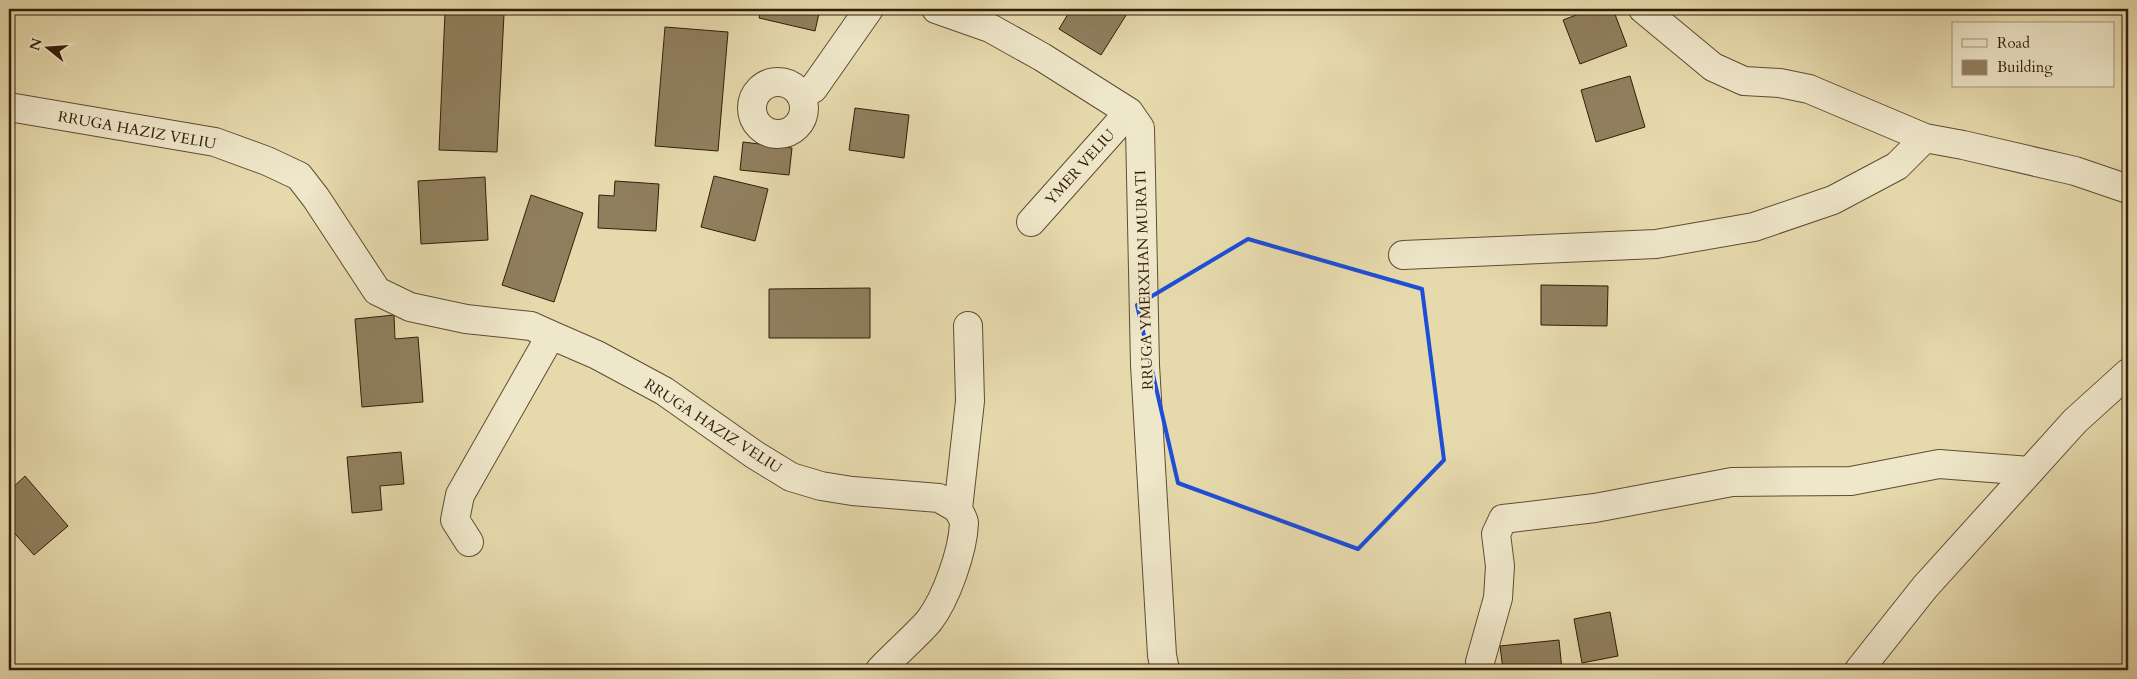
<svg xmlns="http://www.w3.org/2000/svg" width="2137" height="679" viewBox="0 0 2137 679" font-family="Cardo,serif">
<rect width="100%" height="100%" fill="#e6daad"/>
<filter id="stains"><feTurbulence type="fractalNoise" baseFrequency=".004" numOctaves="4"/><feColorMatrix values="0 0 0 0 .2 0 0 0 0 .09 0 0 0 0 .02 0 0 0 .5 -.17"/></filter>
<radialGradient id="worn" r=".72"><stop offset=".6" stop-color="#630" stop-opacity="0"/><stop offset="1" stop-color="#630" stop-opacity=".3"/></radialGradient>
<!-- building -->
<path fill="#907f5e" stroke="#331d09" d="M761 9H820L815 31 759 18Z
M1071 9H1130L1101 55 1059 29Z
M1592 9H1613L1627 46 1580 64 1563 20Z
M445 12 504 14 497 152 439 150Z
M665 27 728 32 718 151 655 146Z
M1630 76 1645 127 1596 142 1581 90Z
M855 108 909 115 904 158 849 150Z
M743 142 792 148 789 175 740 170Z
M714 176 768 189 755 241 701 227Z
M485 177 488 240 421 244 418 181Z
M615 181 659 184 656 231 598 228 599 195 614 196Z
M531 195 583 213 554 302 502 285Z
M1541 285 1608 286 1607 326 1541 325Z
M870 288V338H769V289Z
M394 315 395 339 418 337 423 402 362 407 355 319Z
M401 452 404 484 380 486 382 510 352 513 347 457Z
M25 476 68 526 34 555 9 527V491Z
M1610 612 1618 656 1582 663 1574 619Z
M1559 640 1562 670H1503L1500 646Z"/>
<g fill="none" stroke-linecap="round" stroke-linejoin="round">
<!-- minor casing -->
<g stroke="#604c32" stroke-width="30">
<path id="minor" d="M936 9 990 28 1042 57 1129 112 1140 128 1145 365 1162 655 1165 670
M1643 9 1713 67 1744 81 1780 83 1809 89 1925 138 1963 145 2075 171 2128 189
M752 108a26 26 0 1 1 52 0a26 26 0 1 1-52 0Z
M800 93 813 89 869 9
M9 107 215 142 267 161 299 176 316 198 377 291 410 307 466 319 531 326 551 335 597 355 664 391 755 455 791 477 821 486 852 491 939 498 958 509
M1031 222 1129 112
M1403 255 1656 244 1754 227 1833 200 1897 166 1925 138
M958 509 970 401 968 326
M469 542 455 520 460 495 551 335
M880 670C896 653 914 638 929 621 946 599 963 551 964 523 964 519 960 514 958 509
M1480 670V662L1498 598 1500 566 1496 534 1503 519 1595 508 1732 482 1851 481 1939 464 2030 471
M1859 670 1925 587 2075 421 2128 373"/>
</g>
<!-- minor -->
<use href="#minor" stroke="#efe7ca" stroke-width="28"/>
</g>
<!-- marked area -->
<path fill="none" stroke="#1d4ed8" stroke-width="4" stroke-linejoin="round" d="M1248 239 1422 289 1444 460 1358 549 1178 483 1137 305Z"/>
<g text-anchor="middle" stroke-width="4.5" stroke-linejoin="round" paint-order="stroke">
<!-- street labels -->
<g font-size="15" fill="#331d09" stroke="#efe7ca">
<text transform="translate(137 130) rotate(10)" y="5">RRUGA HAZIZ VELIU</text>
<text transform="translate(1080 167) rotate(-48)" y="5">YMER VELIU</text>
<text transform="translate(1144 280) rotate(-92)" y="5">RRUGA YMERXHAN MURATI</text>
<text transform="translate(713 426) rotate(33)" y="5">RRUGA HAZIZ VELIU</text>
</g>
</g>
<!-- margin -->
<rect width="2137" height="679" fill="none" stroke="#e6daad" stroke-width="30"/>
<rect x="10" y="10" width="2117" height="659" fill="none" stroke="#331d09" stroke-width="2.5"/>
<rect x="15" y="15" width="2107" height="649" fill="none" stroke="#331d09"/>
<!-- legend -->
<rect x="1952" y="22" width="162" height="65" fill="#efe7ca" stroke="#a4967d"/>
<rect x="1962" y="39" width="25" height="8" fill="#efe7ca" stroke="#a4967d"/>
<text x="1997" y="48" font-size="15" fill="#331d09">Road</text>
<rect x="1962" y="60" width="25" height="15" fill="#907f5e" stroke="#a4967d"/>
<text x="1997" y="72" font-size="15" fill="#331d09">Building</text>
<!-- north arrow -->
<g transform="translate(48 48) rotate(287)" stroke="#efe7ca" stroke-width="4" paint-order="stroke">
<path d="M0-4L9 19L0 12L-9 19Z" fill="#331d09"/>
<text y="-8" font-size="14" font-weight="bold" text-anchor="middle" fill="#331d09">N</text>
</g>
<rect width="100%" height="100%" filter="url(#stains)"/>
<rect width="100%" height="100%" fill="url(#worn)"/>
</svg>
